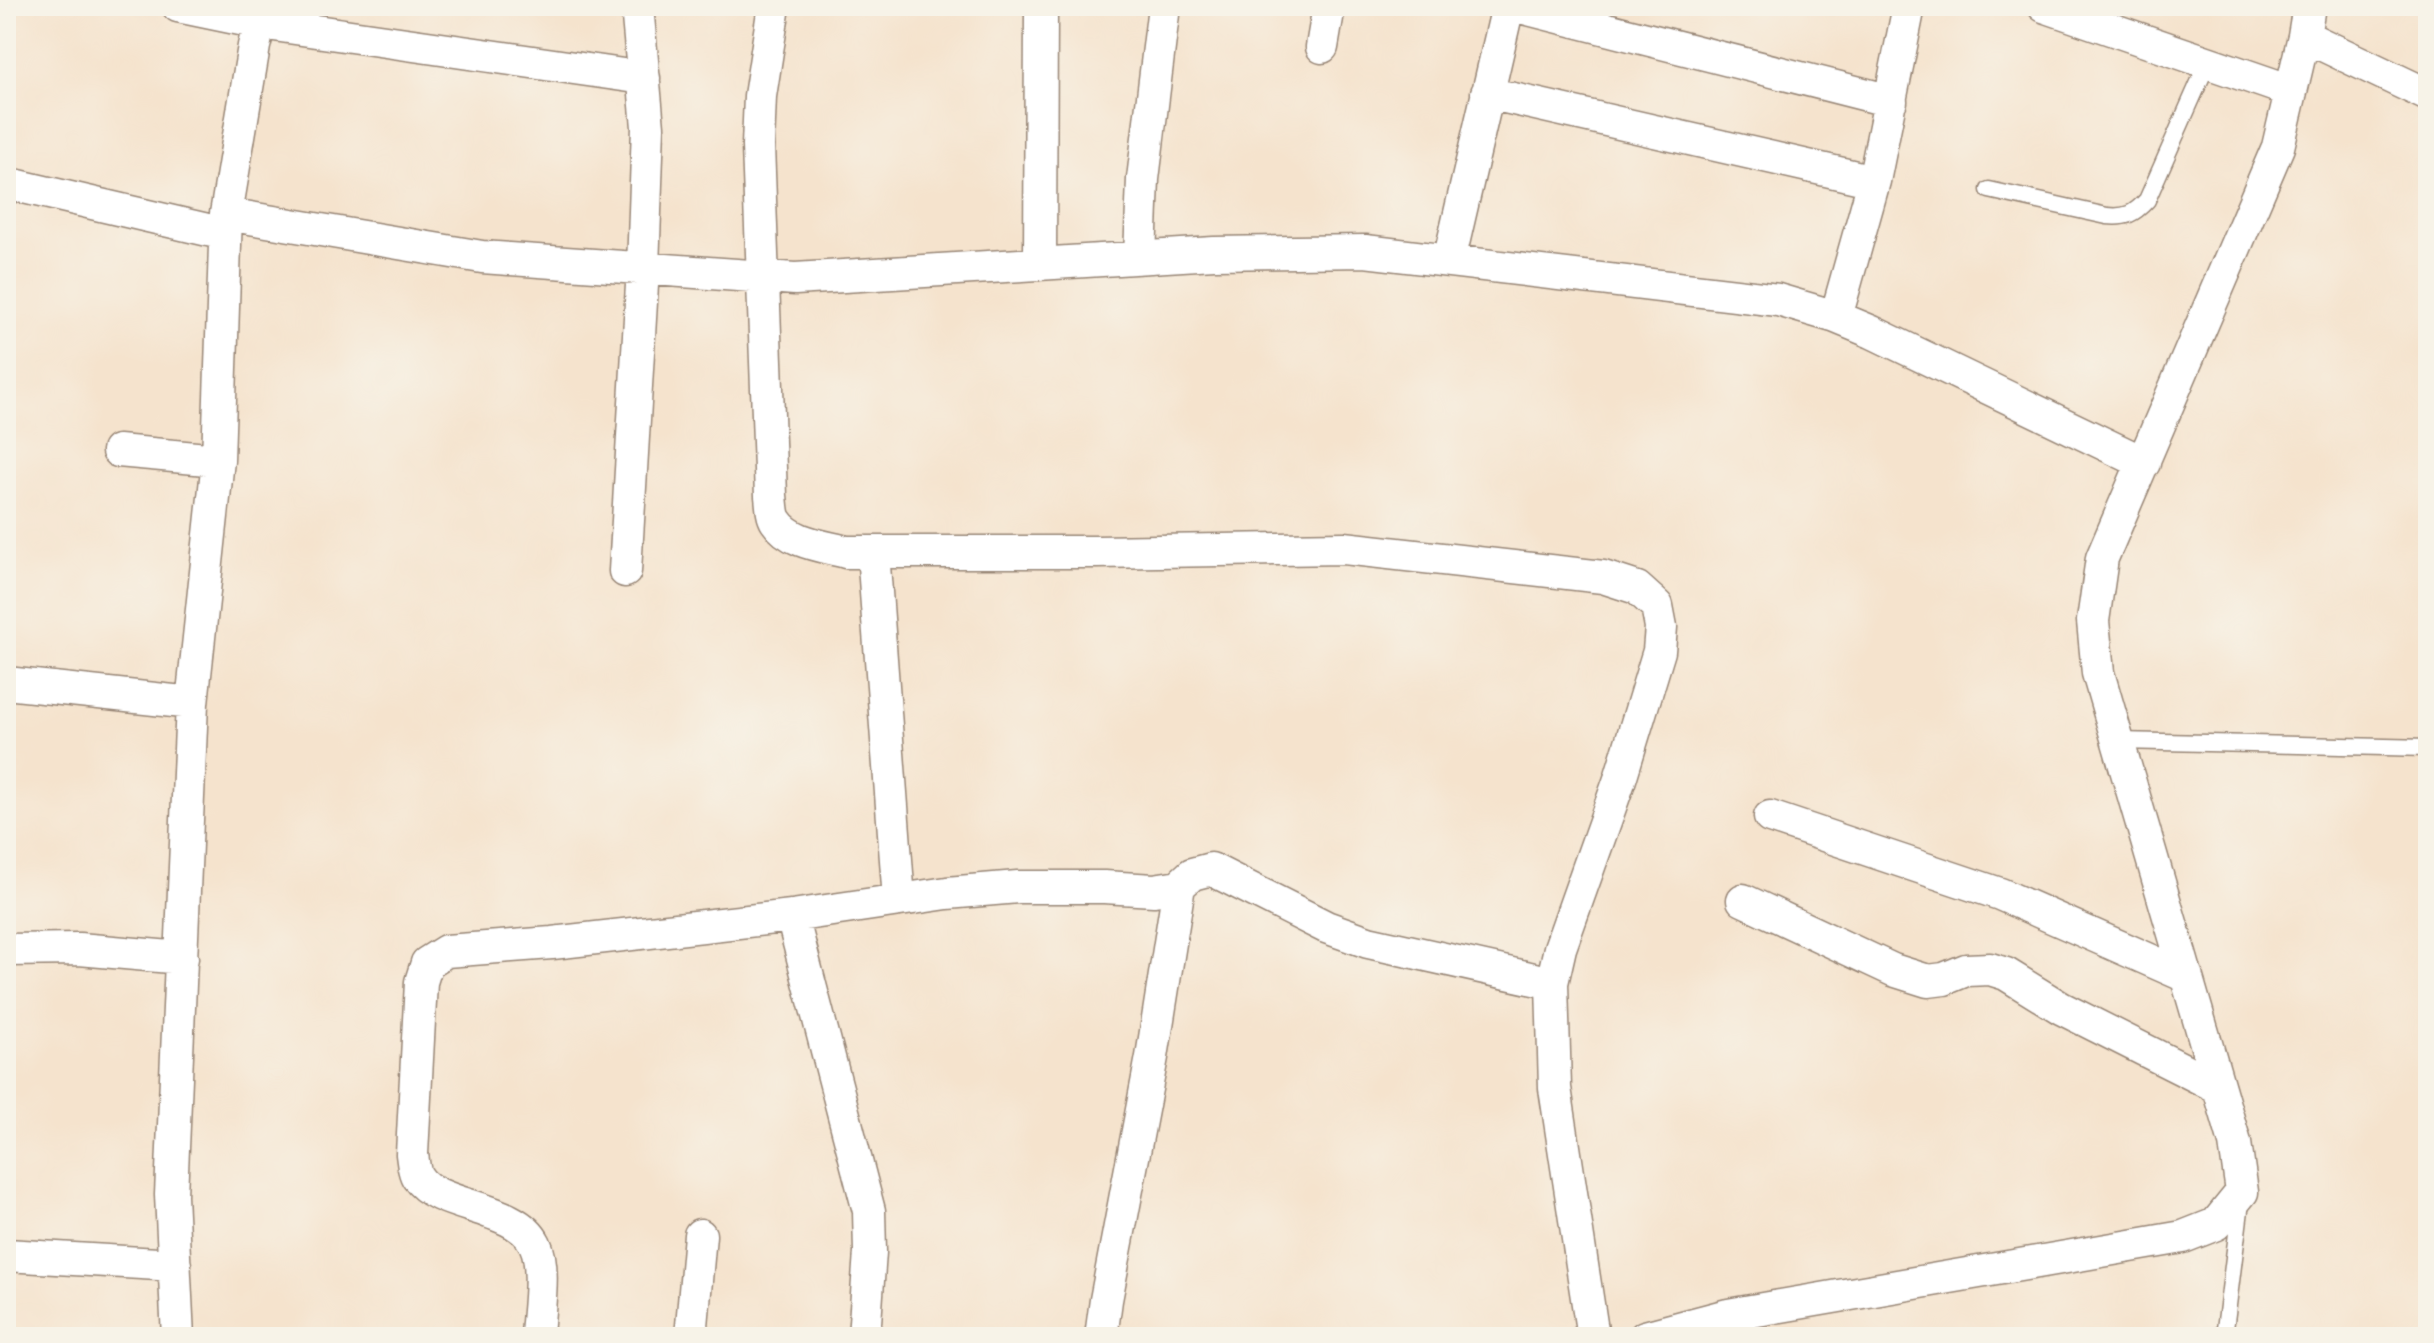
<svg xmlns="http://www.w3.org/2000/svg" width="2434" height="1343" viewBox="0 0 2434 1343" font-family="'Architects Daughter',sans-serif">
<rect width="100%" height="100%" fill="#f7f3e8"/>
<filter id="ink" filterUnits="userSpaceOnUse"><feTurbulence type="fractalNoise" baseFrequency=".0125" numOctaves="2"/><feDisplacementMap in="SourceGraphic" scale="16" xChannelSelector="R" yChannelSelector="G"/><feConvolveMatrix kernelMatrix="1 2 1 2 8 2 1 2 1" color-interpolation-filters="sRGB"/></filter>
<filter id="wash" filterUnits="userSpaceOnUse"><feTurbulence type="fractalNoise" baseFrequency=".006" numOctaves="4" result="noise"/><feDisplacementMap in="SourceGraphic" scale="32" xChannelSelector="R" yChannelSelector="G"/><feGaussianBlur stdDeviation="1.8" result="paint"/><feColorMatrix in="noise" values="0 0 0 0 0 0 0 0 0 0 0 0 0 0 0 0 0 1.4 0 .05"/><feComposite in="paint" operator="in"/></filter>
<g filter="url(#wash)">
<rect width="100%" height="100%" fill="#f5e3cd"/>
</g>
<g filter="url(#ink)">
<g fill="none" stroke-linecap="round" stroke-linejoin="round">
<!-- service casing -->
<g stroke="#988676" stroke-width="19">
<path id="service" d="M1989 190 2107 216C2126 218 2134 214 2147 200L2208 62
M2118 741 2428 748
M2224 1337 2241 1202"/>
</g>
<!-- minor casing -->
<g stroke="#988676" stroke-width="35">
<path id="minor" d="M178 6 260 23 644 78
M774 6 760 96 758 146 771 496C772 504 772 515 776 521 790 543 824 546 846 552H1097L1344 548 1603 577 1637 588 1657 606 1661 627 1659 651 1620 779 1560 948 1552 983 1555 1088 1593 1337
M1516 6 1891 101
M2044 6 2291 91
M2309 6 2304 36 2428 95
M1322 47 1329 6
M1487 93 1874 181
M6 183 225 234
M226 214 482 257 795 279 1214 253 1365 251 1778 300 1836 317 1872 332 2144 463
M1140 257 1143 179 1164 6
M1449 261 1508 6
M1040 263 1041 6
M1836 317 1874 181 1909 6
M118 451 218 460
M873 552 899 900
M625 571 643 268 648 127 637 6
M6 683 192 703
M1770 817 2000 894 2186 976
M1743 900 1893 970 1928 981 1944 979 1966 970 1990 969 2006 974 2061 1008 2218 1087
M792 916 869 1211 870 1252 864 1337
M6 950 79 949 182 958
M6 1255 175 1265
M178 1337 171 1195 192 703 218 460 226 214 254 46 264 6
M537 1337C538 1312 546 1266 535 1244 516 1205 437 1208 418 1178 414 1173 413 1161 412 1154L421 982 427 963 446 951 552 943 792 916 947 893 1018 887H1104L1154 890 1179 886 1192 874 1211 869 1326 927 1368 942 1552 983
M691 1337 700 1235
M1101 1337 1106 1300 1152 1057 1179 886
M1645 1337 1728 1315 2183 1237 2216 1224 2242 1192 2235 1143 2098 673 2093 621 2102 558 2278 147 2304 36"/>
</g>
<!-- service -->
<use href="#service" stroke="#fff" stroke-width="16"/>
<!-- minor -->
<use href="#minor" stroke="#fff" stroke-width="32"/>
</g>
</g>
<!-- margin -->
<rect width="2434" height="1343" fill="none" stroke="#f7f3e8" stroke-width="32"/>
</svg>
